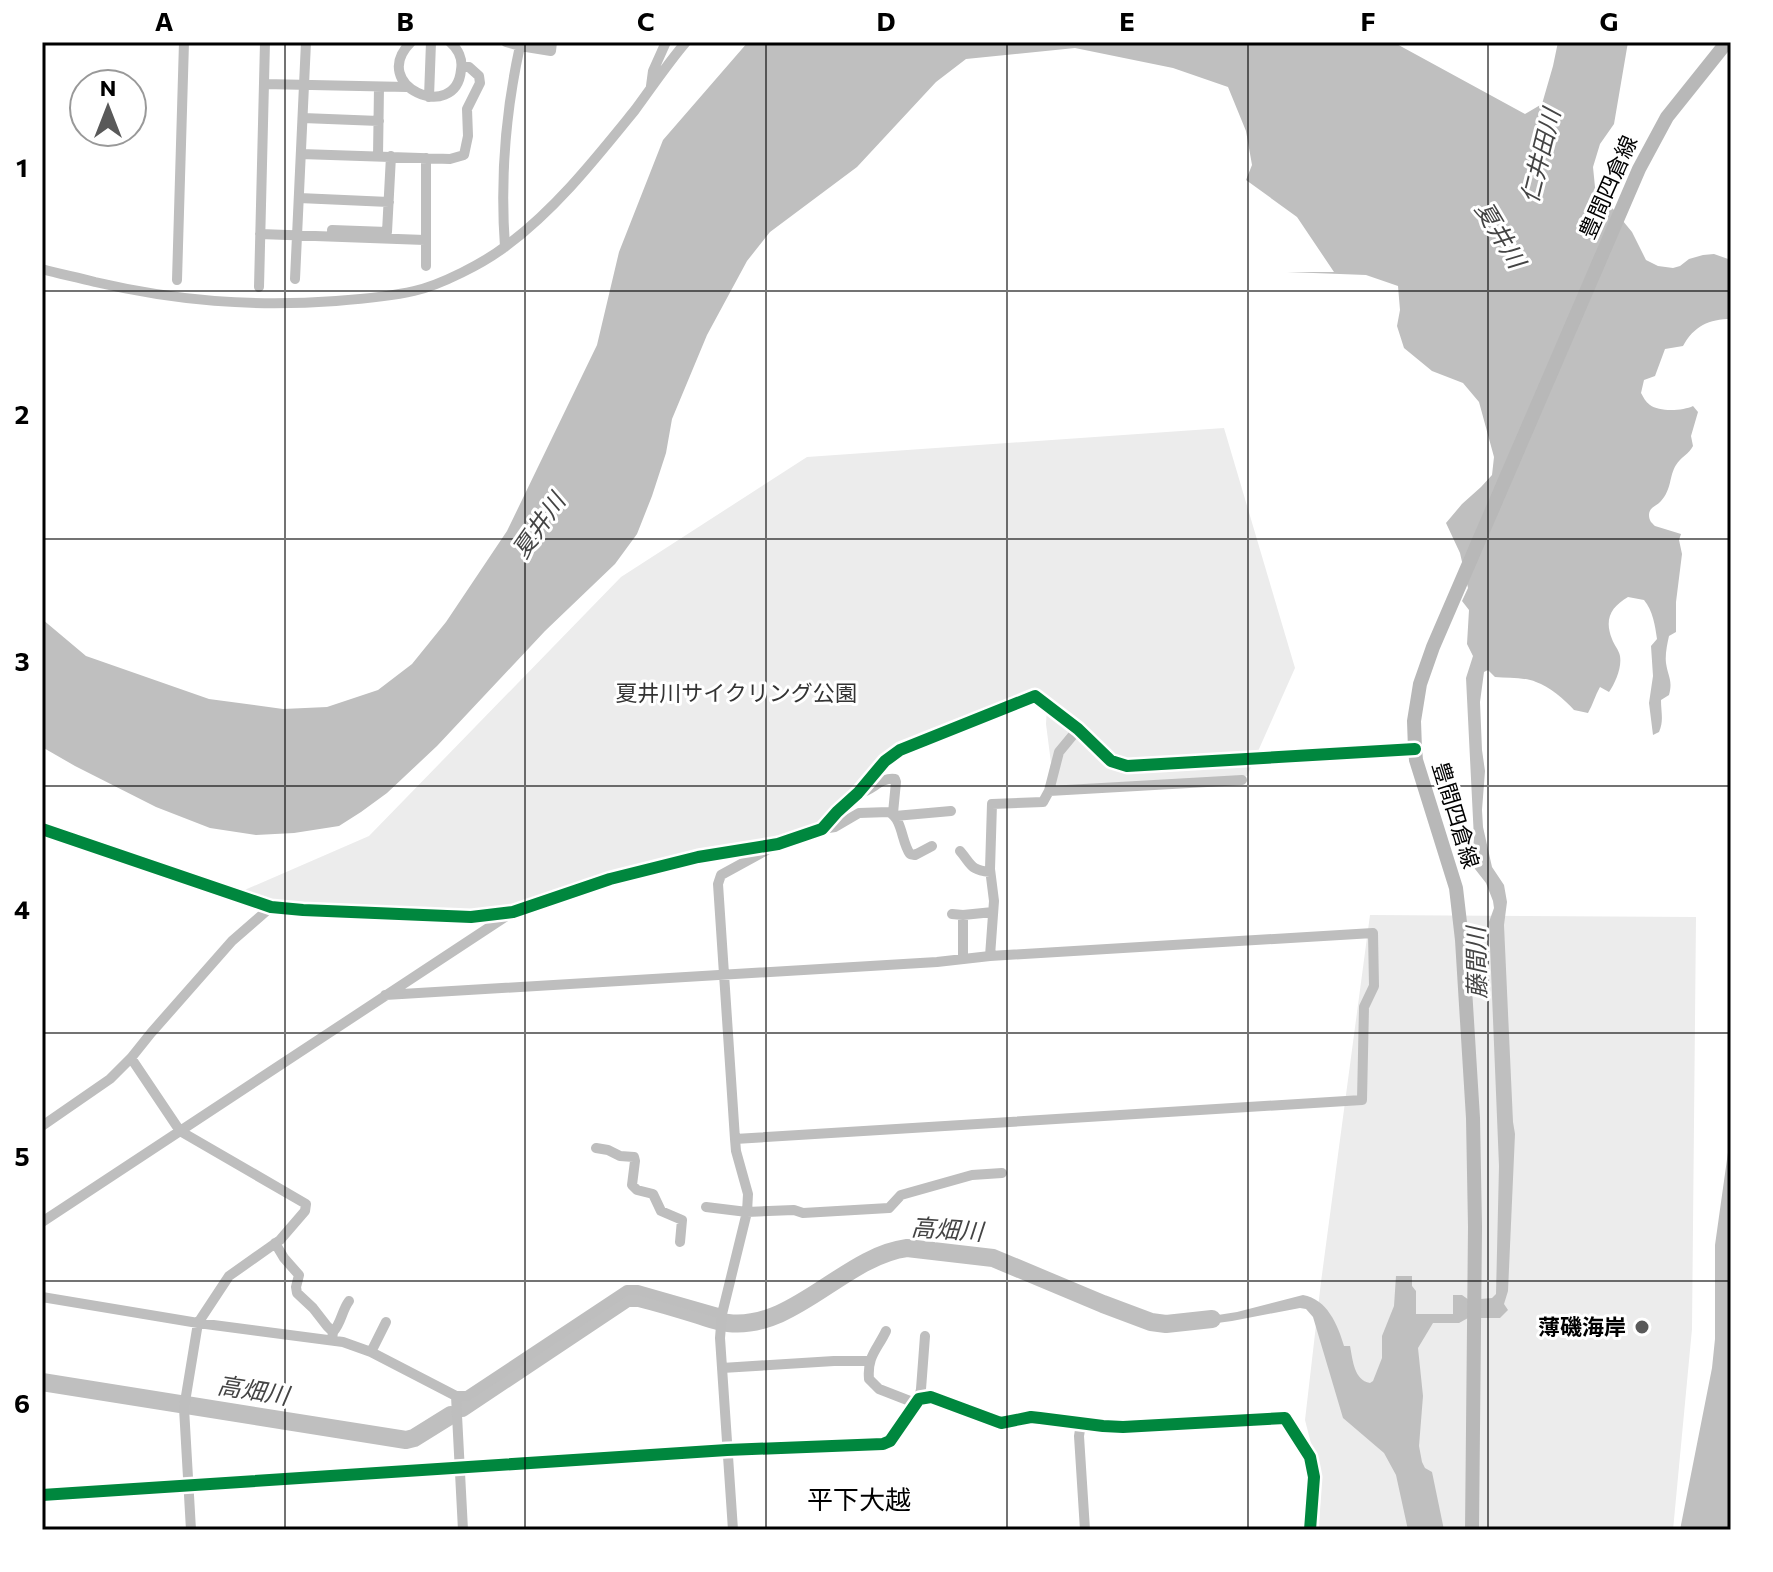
<svg xmlns="http://www.w3.org/2000/svg" width="1773" height="1572" viewBox="0 0 1773 1572" font-family="Commissioner,'Noto Sans JP',sans-serif">
<rect width="100%" height="100%" fill="#fff"/>
<!-- green -->
<path fill="#ececec" d="M1224 428 1295 668 1247 776 1046 787 1051 763 1046 724 1047 706 1042 691 900 750 826 830 648 871 493 923 300 913 233 895 369 836 621 577 807 457Z
M1370 915 1696 917 1692 1329 1673 1530H1319L1321 1483 1305 1420 1321 1282Z"/>
<!-- water -->
<path fill="#bfbfbf" d="M748 42H1393L1525 114 1542 104 1553 66 1558 42H1628L1614 124 1600 144 1593 167 1595 187 1632 232 1646 260 1658 266 1673 268 1680 266 1689 259 1703 255 1714 254 1731 260V319C1709 319 1694 326 1683 346L1665 349 1655 376 1644 380 1641 393C1644 398 1645 401 1650 405 1659 412 1683 411 1693 406L1698 412 1691 436 1693 446C1689 454 1681 457 1676 465 1669 476 1672 489 1661 501 1657 506 1649 507 1649 515 1649 521 1652 523 1655 526L1681 534 1679 540 1682 554 1676 602V632L1669 636C1667 645 1665 655 1666 663 1668 677 1673 680 1669 695L1661 700C1661 712 1664 721 1659 732L1653 735 1649 703 1653 676 1651 646 1657 639C1655 625 1653 611 1644 600L1628 597C1611 607 1604 619 1612 639 1614 645 1619 650 1620 656 1622 668 1615 683 1609 692L1600 687C1595 696 1593 704 1588 713L1574 710C1565 700 1549 686 1536 682 1524 677 1508 678 1495 677L1488 670 1484 672 1480 702 1482 750 1485 771 1482 810 1483 827 1492 867 1504 885 1507 902 1504 925 1513 1122 1515 1134 1508 1291 1504 1304 1508 1310 1500 1318H1468L1459 1323H1433L1418 1348 1423 1396 1419 1446 1422 1462 1425 1468 1432 1472 1444 1530H1408L1396 1475 1384 1453 1343 1418 1313 1317 1306 1309 1300 1308 1232 1321 1188 1327 1186 1320 1237 1312 1303 1295C1327 1299 1338 1325 1344 1346H1350C1353 1361 1354 1380 1370 1383L1373 1381 1382 1358V1336L1394 1306 1396 1276H1412V1286L1416 1291V1314H1453V1295H1462L1469 1300 1492 1298 1496 1294 1499 1166 1489 922 1494 908 1493 901 1486 883 1475 869 1472 856 1474 839 1466 678 1473 656 1467 644 1469 610 1462 601 1468 588 1460 553 1446 523 1462 504 1481 487 1492 475 1494 457 1479 402 1463 383 1432 371 1404 348 1397 326 1400 310 1398 286 1366 275 1287 272H1334L1297 217 1246 180 1252 165 1246 131 1228 87 1173 68 1075 48 966 59 936 82 857 167 770 232 747 261 707 335 672 419 666 453 652 496 637 534 615 564 545 631 437 746 387 793 361 812 339 826 294 833 256 835 210 828 156 807 75 766 42 747V619L86 656 209 699 283 709 327 707 378 690 412 664 446 622 507 531 597 345 619 252 663 140Z
M1731 1131V1530H1680L1712 1368 1715 1339V1245Z"/>
<g fill="none" stroke-linecap="round" stroke-linejoin="round">
<!-- river -->
<path stroke="#bfbfbf" stroke-width="18" d="M42 1382 406 1440 414 1438 451 1415
M462 1408 627 1298H639C659 1303 679 1309 698 1315 708 1318 718 1322 728 1323 793 1331 845 1256 907 1248L993 1258 1103 1304 1151 1322 1166 1324 1212 1319"/>
<!-- minor -->
<path stroke="#bebebe" stroke-width="10" d="M411 42C367 86 456 124 461 70 463 59 458 49 450 42
M520 46 551 51 552 42
M264 84 407 87
M651 86 653 71 666 42
M429 97 431 42
M303 118 379 121
M301 154 450 159 464 155 468 136 467 109 480 83 479 76 469 67H462
M378 156 379 87
M299 198 389 202
M332 230 387 232 391 156
M260 234 425 240
M505 247C500 178 505 114 520 46L506 42
M426 266V158
M42 269C59 274 77 277 95 282 177 301 251 307 336 301 362 299 388 297 414 291 441 285 484 263 506 246 556 209 596 158 635 110 652 87 668 63 686 42
M295 279 306 42
M177 280 184 42
M259 287 265 42
M1049 791 1242 780
M860 793C873 790 881 777 895 779L896 782 893 813
M895 816 951 811
M42 829 271 907 303 910 471 917 513 912 610 879 698 857 778 844 822 829 837 812 858 793 885 761 900 750 1035 696 1078 729 1111 761 1127 766 1415 749
M822 829 835 827 859 813 889 812C903 820 901 841 910 854L915 855 932 846
M960 851C972 865 970 870 990 872
M952 914 963 915 993 912
M963 959V915
M385 995 937 962 990 956 994 901 990 869 992 804 1043 802 1049 791 1059 752 1078 729
M131 1058 180 1131 306 1204 305 1211 280 1240 229 1276 198 1323 184 1408 191 1530
M42 1126 110 1079 131 1058 151 1033 232 941 271 907
M735 1139 1362 1100 1364 1007 1374 986 1373 933 990 956
M596 1148 608 1150 620 1156 634 1157 635 1161 632 1185 637 1190 653 1194 661 1211 682 1220 680 1242
M706 1207 747 1212 794 1210 803 1213 889 1208 901 1195 972 1175 1002 1173
M42 1222 508 915
M275 1243 284 1258 299 1275 296 1287 297 1293 313 1308 327 1326 333 1332 332 1340
M42 1297 198 1323 343 1342 371 1352 456 1396
M886 1331C877 1350 867 1356 869 1379L879 1389 915 1403
M333 1332C341 1324 342 1310 349 1301
M371 1352 386 1322
M722 1368 834 1361H870
M919 1399 921 1389 925 1336
M1081 1424 1079 1436 1085 1530
M42 1495 727 1450 883 1444 890 1441 919 1399 931 1397 1001 1423 1031 1417 1040 1418 1103 1426 1123 1427 1285 1418 1310 1457 1314 1477 1310 1530
M463 1530 456 1396H467L627 1290H638L722 1314
M733 1530 720 1338 722 1314 747 1212 748 1194 736 1151 735 1139 718 884 721 875 774 846"/>
<!-- secondary -->
<path stroke="#b8b8b8" stroke-width="14" d="M1472 1530 1475 1227 1473 1118 1462 940 1456 888 1416 760 1415 749 1414 721 1420 684 1433 647 1639 169 1667 117 1727 42"/>
<!-- cycleway casing -->
<g stroke="#fff" stroke-width="17">
<path id="cycleway" d="M42 829 271 907 303 910 471 917 513 912 610 879 698 857 778 844 822 829 837 812 858 793 885 761 900 750 1035 696 1078 729 1111 761 1127 766 1415 749
M42 1495 727 1450 883 1444 890 1441 919 1399 931 1397 1001 1423 1031 1417 1040 1418 1103 1426 1123 1427 1285 1418 1310 1457 1314 1477 1310 1530"/>
</g>
<!-- cycleway -->
<use href="#cycleway" stroke="#00873e" stroke-width="12"/>
</g>
<!-- grid -->
<path fill="none" stroke="#000" stroke-width="2" stroke-opacity="0.55" d="M285 42V1530M525 42V1530M766 42V1530M1007 42V1530M1248 42V1530M1488 42V1530M42 291H1731M42 539H1731M42 786H1731M42 1033H1731M42 1281H1731"/>
<!-- markers -->
<circle fill="#595959" stroke="#fff" stroke-width="3" cx="1642" cy="1327" r="8"/>
<g text-anchor="middle" stroke-width="6" stroke-linejoin="round" paint-order="stroke">
<!-- street labels -->
<g font-size="22" fill="#000" stroke="#fff">
<text transform="translate(1608 187) rotate(-66)" y="8">豊間四倉線</text>
<text transform="translate(1456 815) rotate(73)" y="8">豊間四倉線</text>
</g>
<!-- park labels -->
<g font-size="22" fill="#333" stroke="#fff">
<text x="736" y="701">夏井川サイクリング公園</text>
</g>
<!-- poi labels -->
<g font-size="22" font-weight="bold" fill="#000" stroke="#fff" text-anchor="end">
<text x="1626" y="1335">薄磯海岸</text>
</g>
<!-- water labels -->
<g font-size="24" font-style="italic" fill="#444" stroke="#fff">
<text transform="translate(1541 156) rotate(-76)" y="8">仁井田川</text>
<text transform="translate(1500 235) rotate(59)" y="8">夏井川</text>
<text transform="translate(539 526) rotate(-55)" y="8">夏井川</text>
<text transform="translate(1477 963) rotate(-91)" y="8">藤間川</text>
<text transform="translate(947 1230) rotate(4)" y="8">高畑川</text>
<text transform="translate(253 1391) rotate(9)" y="8">高畑川</text>
</g>
<!-- quarter labels -->
<g font-size="26" fill="#000" stroke="#fff">
<text x="859" y="1509">平下大越</text>
</g>
</g>
<!-- border -->
<rect width="1773" height="1572" fill="none" stroke="#ffffff" stroke-width="88"/>
<!-- north arrow -->
<g transform="translate(108 108)"><circle r="38" fill="#ffffff" stroke="#999999" stroke-width="2"/>
<path d="M0-6L14 30L0 20L-14 30Z" fill="#595959"/>
<text y="-12" font-size="22" font-weight="bold" text-anchor="middle" fill="#000000">N</text>
</g>
<rect x="44" y="44" width="1685" height="1484" fill="none" stroke="#000" stroke-width="3"/>
<g font-size="26" text-anchor="middle" font-weight="bold" fill="#000">
<text x="164" y="31">A</text>
<text x="405" y="31">B</text>
<text x="646" y="31">C</text>
<text x="886" y="31">D</text>
<text x="1127" y="31">E</text>
<text x="1368" y="31">F</text>
<text x="1609" y="31">G</text>
<text x="22" y="177">1</text>
<text x="22" y="424">2</text>
<text x="22" y="671">3</text>
<text x="22" y="919">4</text>
<text x="22" y="1166">5</text>
<text x="22" y="1413">6</text>
</g>
</svg>
